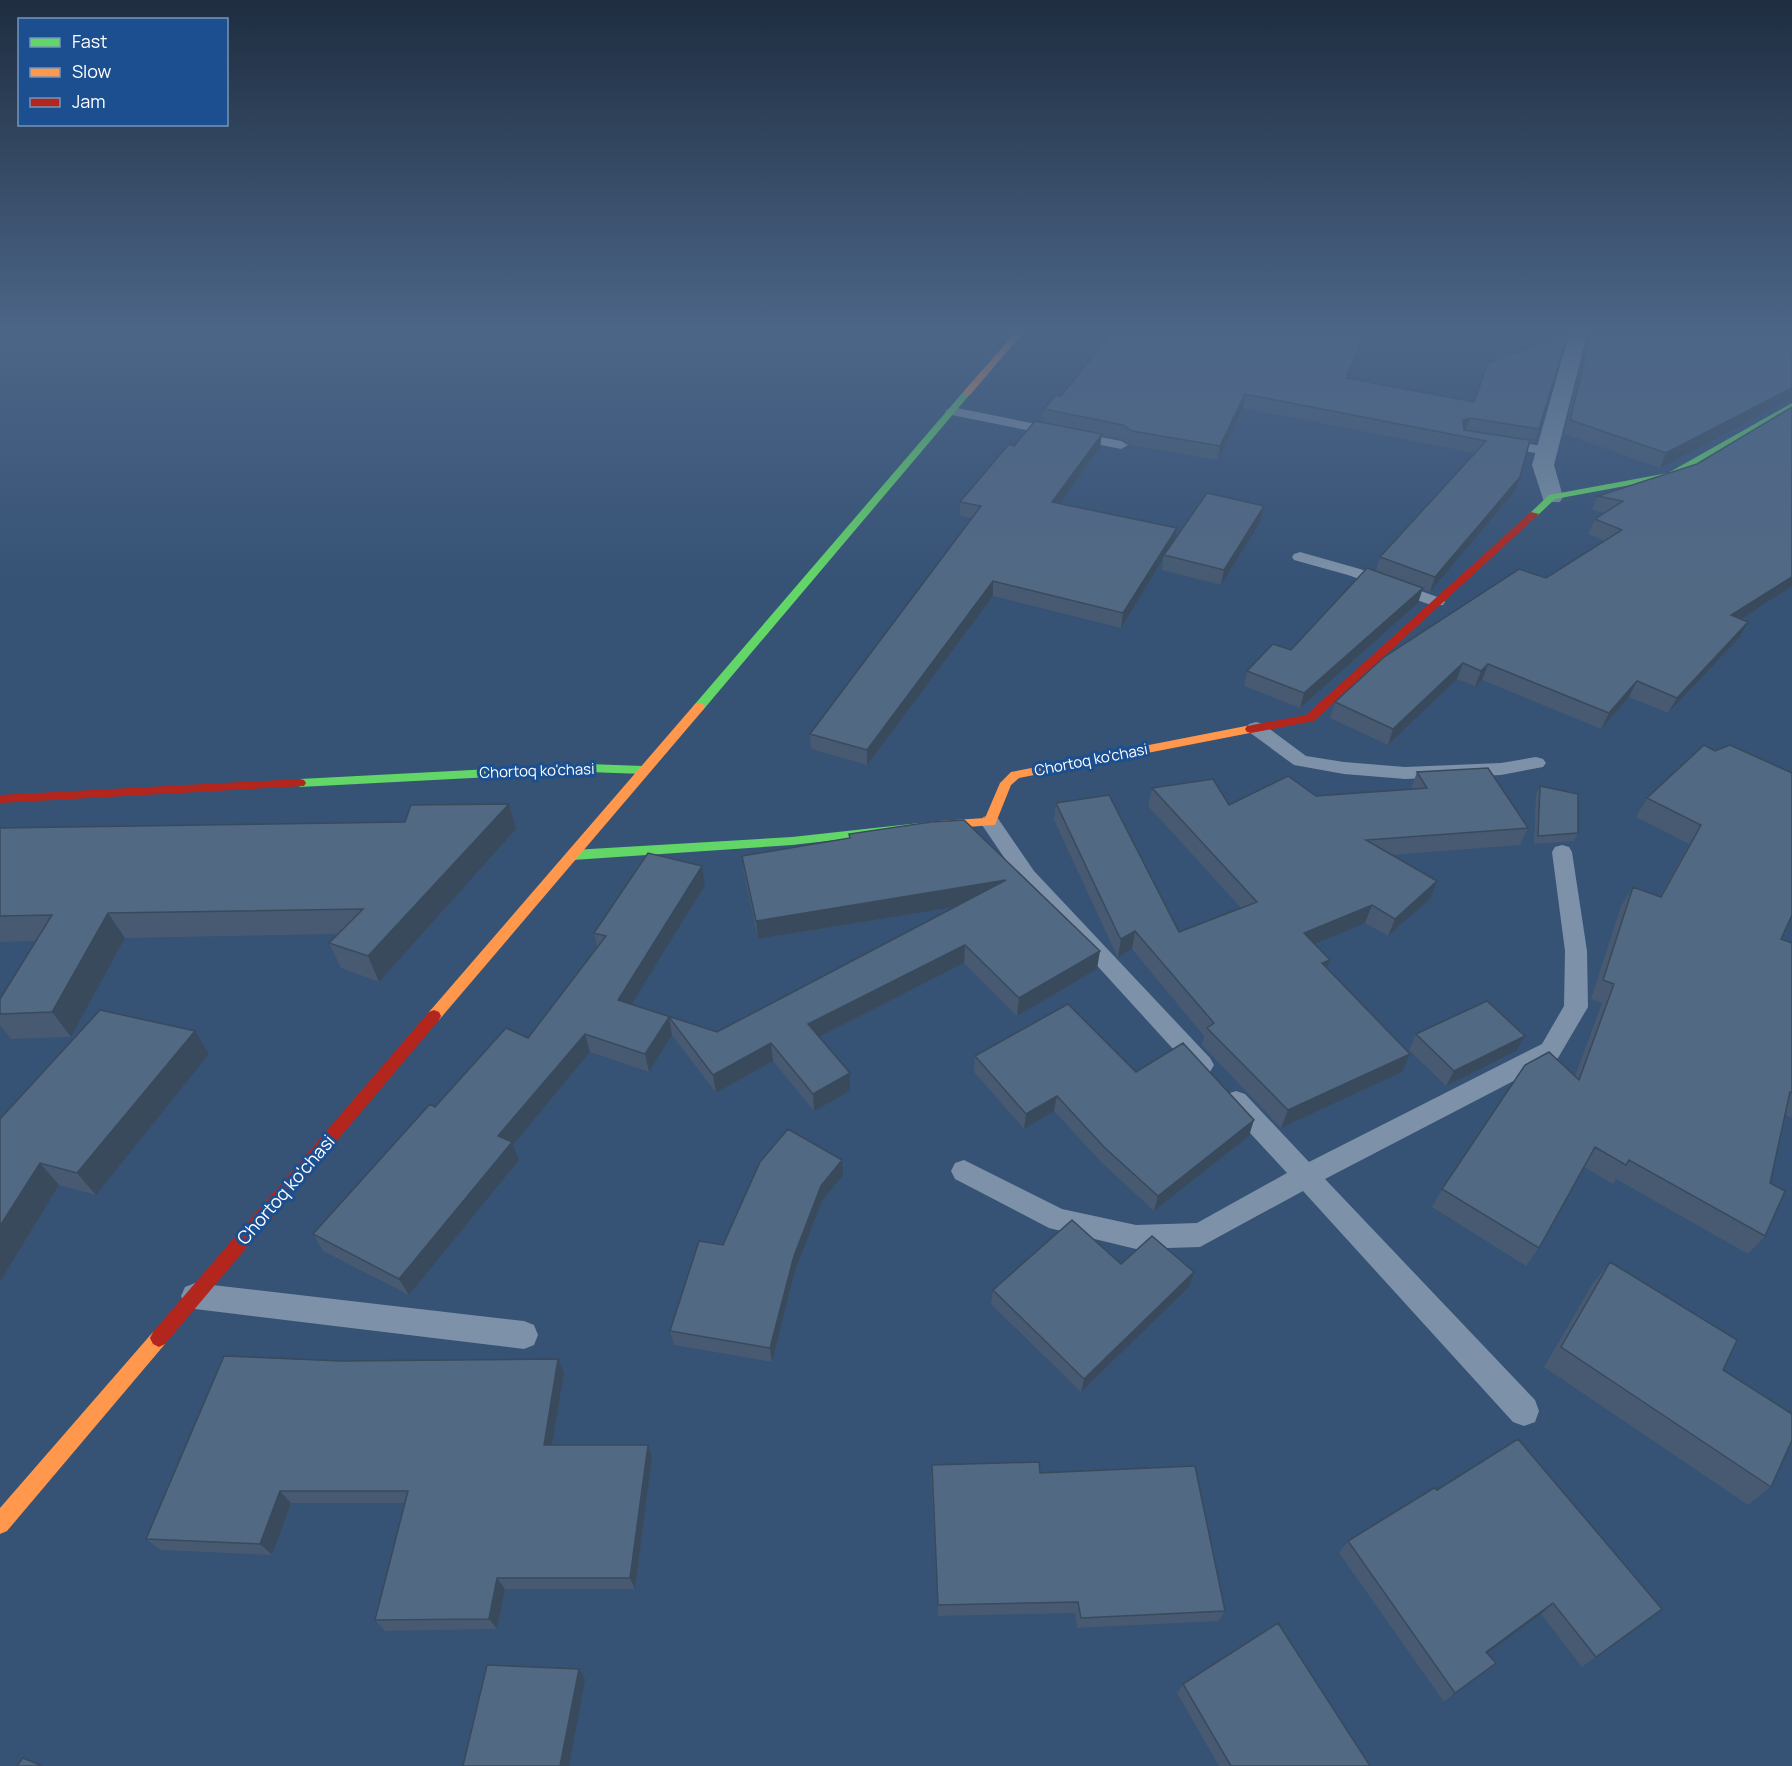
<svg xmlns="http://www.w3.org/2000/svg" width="1792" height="1766" viewBox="0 0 1792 1766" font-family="Manrope,sans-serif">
<rect width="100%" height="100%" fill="#365274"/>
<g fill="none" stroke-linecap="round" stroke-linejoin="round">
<!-- lane -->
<path fill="#7d92a8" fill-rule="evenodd" d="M952 407 1121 441 1128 445 1121 449 947 414 945 411Z
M1500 439 1547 447 1554 451 1547 455 1495 446V440Z
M1300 552 1360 569 1443 599 1445 602 1443 605H1431L1348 575 1294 560 1292 557 1294 554Z
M1256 722 1263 724 1306 756 1344 762 1405 767 1501 763 1536 757 1543 759 1546 763 1543 767 1501 775 1405 779 1344 774 1294 765 1249 732 1247 728 1249 724Z
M990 815 997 817 1034 871 1210 1058 1214 1065 1210 1072 1202 1075 1194 1072 1020 881 980 822 983 817Z
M1562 845 1569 847 1572 852 1587 951 1588 1007 1558 1058 1325 1179 1535 1400 1539 1411 1535 1422 1524 1426 1513 1422 1303 1191 1200 1247 1136 1249 1049 1228 955 1179 951 1171 955 1163 964 1160 1062 1209 1136 1225 1197 1223 1287 1173 1227 1108 1224 1101 1227 1094 1236 1091 1245 1094 1309 1162 1542 1044 1564 1006 1565 951 1552 852 1555 847Z
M195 1283 524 1321 534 1325 538 1335 534 1345 524 1349 195 1309 185 1305 181 1296 185 1287Z"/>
<!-- street -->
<path fill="#7d92a8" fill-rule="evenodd" d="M1569 334H1587L1554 465 1563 497 1560 502H1544L1532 465Z"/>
<!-- fast -->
<path fill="#63d668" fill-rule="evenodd" d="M964 391 971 393 703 710H695L693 707 695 704Z
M1792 403V409L1674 477 1555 499 1537 516 1529 514 1549 495 1668 473Z
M588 764 643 766 649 770 643 774 588 772 300 787 294 783 300 779Z
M938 821 943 822 944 825 943 828 792 845 573 860 566 855 573 850 792 837Z"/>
<!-- slow -->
<path fill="#ff974d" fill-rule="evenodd" d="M1014 334H1022L970 395H964V391Z
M699 703 703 704 705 707 703 710 439 1020 434 1022 429 1020 427 1016 429 1012 695 704Z
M1251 725 1255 726 1257 729 1255 732 1019 778 1011 785 995 825 938 829 932 825 938 821 985 818 1000 783 1011 772Z
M159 1329 165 1332 168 1338 165 1344 7 1531 0 1534V1508L153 1332Z"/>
<!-- jam -->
<path fill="#b3261e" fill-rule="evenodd" d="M1531 512 1539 514 1314 721 1251 733 1247 732 1245 729 1247 726 1306 715Z
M300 779 304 780 306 783 304 786 0 803V795Z
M434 1010 439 1012 441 1016 439 1020 165 1344 159 1347 153 1344 150 1338 153 1332 429 1012Z"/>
</g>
<!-- wall -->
<path fill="#475a72" d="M1589 334H1792L1660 468 1564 434Z
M1361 349 1348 379 1539 429 1534 443 1529 442 1515 491 1430 592 1422 589 1418 603 1300 708 1244 686 1247 671 1291 650 1376 571 1380 557 1474 453 1243 408 1218 460 1130 445 1121 439 1101 435 1100 447 1060 503 1174 540 1264 506 1261 521 1221 585 1162 570 1163 559 1121 628 993 596 867 765 811 749 810 734 972 518 960 516V502L1014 446 1043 422 1044 409 1061 396Z
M1697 464 1792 586 1741 619 1739 638 1668 713 1629 697 1601 729 1482 680 1475 686 1457 679 1388 745 1330 718 1335 702 1546 578 1605 541 1588 534 1595 519 1605 513 1592 510 1598 496Z
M1704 745 1781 939 1792 943V1118L1785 1115 1770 1183 1765 1236 1748 1254 1616 1179 1613 1184 1584 1167 1539 1248 1526 1266 1432 1207 1442 1189 1575 1076 1602 1003 1591 999 1621 906 1633 887 1660 896 1689 844 1636 817 1647 798Z
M1417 772 1528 828 1520 845 1392 855 1430 899 1388 936 1365 923 1314 944 1330 960 1327 968 1410 1054 1402 1072 1281 1128 1202 1045 1204 1036 1132 949 1118 957 1116 954 1054 820 1056 803 1179 932 1241 908 1148 806 1152 788 1229 805 1316 796 1411 789Z
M1540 786 1578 833 1574 841 1534 844 1536 794Z
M509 804 516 829 379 982 341 968 329 943 338 934 125 938 71 1037 11 1039 0 1025V999L36 941 0 942V828L405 822Z
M849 834 1097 969 1017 1016 964 963 819 1037 850 1091 814 1111 773 1061 716 1093 672 1035 649 1072 590 1052 513 1145 519 1160 409 1295 323 1251 313 1234 435 1107 528 1038 597 947 594 933 705 885 631 1004 717 1032 955 907 758 939 744 874 742 856 849 839Z
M1416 1034 1516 1051 1446 1086 1409 1050Z
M209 1054 96 1195 59 1185 0 1282V1119Z
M975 1056 1136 1072 1249 1136 1154 1211 1101 1162 1054 1111 1024 1129 974 1072Z
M843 1175 822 1201 795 1271 772 1362 674 1345 670 1331 723 1245Z
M1610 1262 1723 1370 1771 1487 1748 1505 1544 1367 1593 1283Z
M1121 1264 1189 1287 1081 1392 991 1304 993 1290Z
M558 1359 564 1373 552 1445H648L652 1457 635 1589H505L497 1629 385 1631 375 1620 405 1503H291L272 1555 160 1550 146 1539 341 1361Z
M932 1465 1040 1473 1225 1611 1219 1621 1077 1628 1075 1613 938 1616 931 1477Z
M1437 1490 1662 1609 1582 1667 1541 1614 1487 1653 1483 1673 1444 1702 1339 1553 1348 1541Z
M1183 1684 1370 1766H1219L1177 1693Z"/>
<!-- shaded-wall -->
<path fill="#394a5c" d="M1364 336 1361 349 1342 391 1346 378Z
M1792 388V398L1660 468 1666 453Z
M1245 394 1243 408 1218 460 1220 446Z
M1470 418 1465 432 1458 434 1463 420Z
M1102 434 1100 447 1051 516 1052 502Z
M1520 477 1515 491 1430 592 1435 577Z
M1264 506 1261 521 1221 585 1224 570Z
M1177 528 1174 542 1164 555 1163 559 1121 628 1123 613Z
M1792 577V586L1723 631 1731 615Z
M993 581V596L867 765V750Z
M1423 588 1418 603 1300 708 1304 693Z
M1748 622 1739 638 1668 713 1677 698Z
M1463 663 1457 679 1388 745 1393 729Z
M1488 664 1482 680 1475 686 1481 671Z
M1637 681 1629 697 1601 729 1609 713Z
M509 804 516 829 379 982 368 956Z
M702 866 705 885 623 1018 618 1000Z
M1006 880 1004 899 758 939 756 921Z
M1437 881 1430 899 1388 936 1395 919Z
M1372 905 1365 923 1298 951 1304 933Z
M108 913 125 938 71 1037 52 1012Z
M1135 931 1132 949 1118 957 1121 939Z
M965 945 964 963 809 1042 808 1024Z
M1100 951 1097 969 1017 1016 1019 998Z
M1330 960 1323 978 1322 963Z
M669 1017 672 1035 649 1072 645 1054Z
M195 1031 209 1054 96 1195 77 1173Z
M585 1034 590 1052 513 1145 519 1160 409 1295 399 1279 498 1136Z
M1525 1036 1516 1051 1446 1086 1454 1071Z
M771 1043 773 1061 716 1093 713 1075Z
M1410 1054 1402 1072 1281 1128 1288 1110Z
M850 1073V1091L814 1111 813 1094Z
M1057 1096 1054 1111 1024 1129 1026 1114Z
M1254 1120 1249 1136 1154 1211 1158 1196Z
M842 1160 843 1175 822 1201 795 1271 772 1362 770 1348 794 1256 821 1186Z
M40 1163 59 1185 0 1282V1226Z
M1194 1272 1189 1287 1081 1392 1084 1379Z
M558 1359 564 1373 550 1457 544 1445Z
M648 1445 652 1457 635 1589 630 1578Z
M280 1491 291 1503 272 1555 260 1544Z
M497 1578 505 1589 497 1629 489 1619Z
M1553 1603 1541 1614 1475 1662 1486 1652Z
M1496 1663 1483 1673 1444 1702 1455 1693Z
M579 1669 585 1679 569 1766H560Z"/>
<!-- building -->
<path fill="#526984" stroke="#394a5c" stroke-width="1.5" d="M1111 334H1351L1364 336 1346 378 1474 402 1488 363 1564 334H1568L1539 429 1470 418 1463 420 1464 430 1530 440 1520 477 1435 577 1380 557 1486 441 1245 394 1220 446 1132 431 1123 425 1044 409 1056 395 1061 396Z
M1591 334H1792V388L1666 453 1570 420Z
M1792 407V577L1731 615 1748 622 1677 698 1637 681 1609 713 1488 664 1481 671 1463 663 1393 729 1335 702 1384 657 1519 569 1546 578 1622 530 1595 519 1623 501 1598 496 1697 464Z
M1035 421 1102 434 1052 502 1177 528 1123 613 993 581 867 750 810 734 981 506 960 502 1009 444 1014 446Z
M1207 493 1264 506 1224 570 1164 555Z
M1367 568 1423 588 1304 693 1247 671 1273 644 1291 650Z
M1704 745 1715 751 1730 745 1792 773V915L1781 939 1792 943V1093L1790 1092 1770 1183 1785 1191 1765 1236 1629 1160 1626 1165 1595 1147 1539 1248 1442 1189 1525 1065 1549 1052 1579 1080 1614 984 1603 980 1633 887 1661 897 1701 825 1647 798Z
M1488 768 1528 828 1366 840 1437 881 1395 919 1372 905 1304 933 1330 960 1322 963 1410 1054 1288 1110 1207 1028 1214 1023 1135 931 1121 939 1119 936 1056 803 1109 795 1179 932 1257 902 1152 788 1213 779 1229 805 1288 776 1316 796 1427 788 1417 772Z
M1540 786 1578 794V833L1538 836Z
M509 804 368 956 329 943 363 909 108 913 52 1012 0 1014V999L52 915 0 916V828L405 822 411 805Z
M964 820 1100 951 1019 998 965 945 808 1024 850 1073 813 1094 771 1043 713 1075 669 1017 645 1054 585 1034 498 1136 512 1142 399 1279 313 1234 430 1104 435 1107 506 1028 528 1038 606 936 594 933 648 853 702 866 618 1000 717 1032 1006 880 756 921 742 856 850 838 849 834 931 822Z
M1487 1001 1525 1036 1454 1071 1416 1034Z
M1068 1004 1136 1072 1183 1043 1254 1120 1158 1196 1104 1147 1057 1096 1026 1114 975 1056Z
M100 1010 195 1031 77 1173 40 1163 0 1226V1119Z
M788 1129 842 1160 821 1186 794 1256 770 1348 670 1331 699 1241 723 1245 760 1162Z
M1072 1220 1121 1264 1152 1236 1194 1272 1084 1379 993 1290Z
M1610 1262 1737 1340 1723 1370 1792 1414V1440L1771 1487 1561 1347Z
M224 1356 341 1361 558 1359 544 1445H648L630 1578H497L489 1619 375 1620 408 1491H280L260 1544 146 1539Z
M1518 1439 1662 1609 1596 1657 1553 1603 1486 1652 1496 1663 1455 1693 1348 1541 1434 1488 1437 1490Z
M1039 1462 1040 1473 1195 1466 1225 1611 1081 1618 1078 1602 938 1605 932 1465Z
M1278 1623 1370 1766H1231L1183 1684Z
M487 1665 579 1669 560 1766H463Z
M23 1758 42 1766H17Z"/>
<!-- sky -->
<linearGradient id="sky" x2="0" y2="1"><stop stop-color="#1e2d40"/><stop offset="0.57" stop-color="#4c6688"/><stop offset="1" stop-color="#4c6688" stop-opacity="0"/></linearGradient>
<rect width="1792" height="581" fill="url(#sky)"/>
<g text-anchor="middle" stroke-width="6" stroke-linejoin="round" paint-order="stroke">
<!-- street labels -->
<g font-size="15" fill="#fff" stroke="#1b4f8f">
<text transform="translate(1091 760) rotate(-11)" y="5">Chortoq ko'chasi</text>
<text transform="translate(537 771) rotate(-2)" y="5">Chortoq ko'chasi</text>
</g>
<!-- near-street labels -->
<g font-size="18" fill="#fff" stroke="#1b4f8f">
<text transform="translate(286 1190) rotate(-49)" y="6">Chortoq ko'chasi</text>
</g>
</g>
<!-- legend -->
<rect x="18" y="18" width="210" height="108" fill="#1b4f8f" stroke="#7695bc" stroke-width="1.5"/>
<rect x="30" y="38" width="30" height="9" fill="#63d668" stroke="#7695bc" stroke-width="1.5"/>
<text x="72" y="48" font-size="18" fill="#ffffff">Fast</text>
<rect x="30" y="68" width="30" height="9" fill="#ff974d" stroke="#7695bc" stroke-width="1.5"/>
<text x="72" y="78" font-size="18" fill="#ffffff">Slow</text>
<rect x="30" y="98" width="30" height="9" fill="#b3261e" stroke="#7695bc" stroke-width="1.5"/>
<text x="72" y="108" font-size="18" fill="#ffffff">Jam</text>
</svg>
